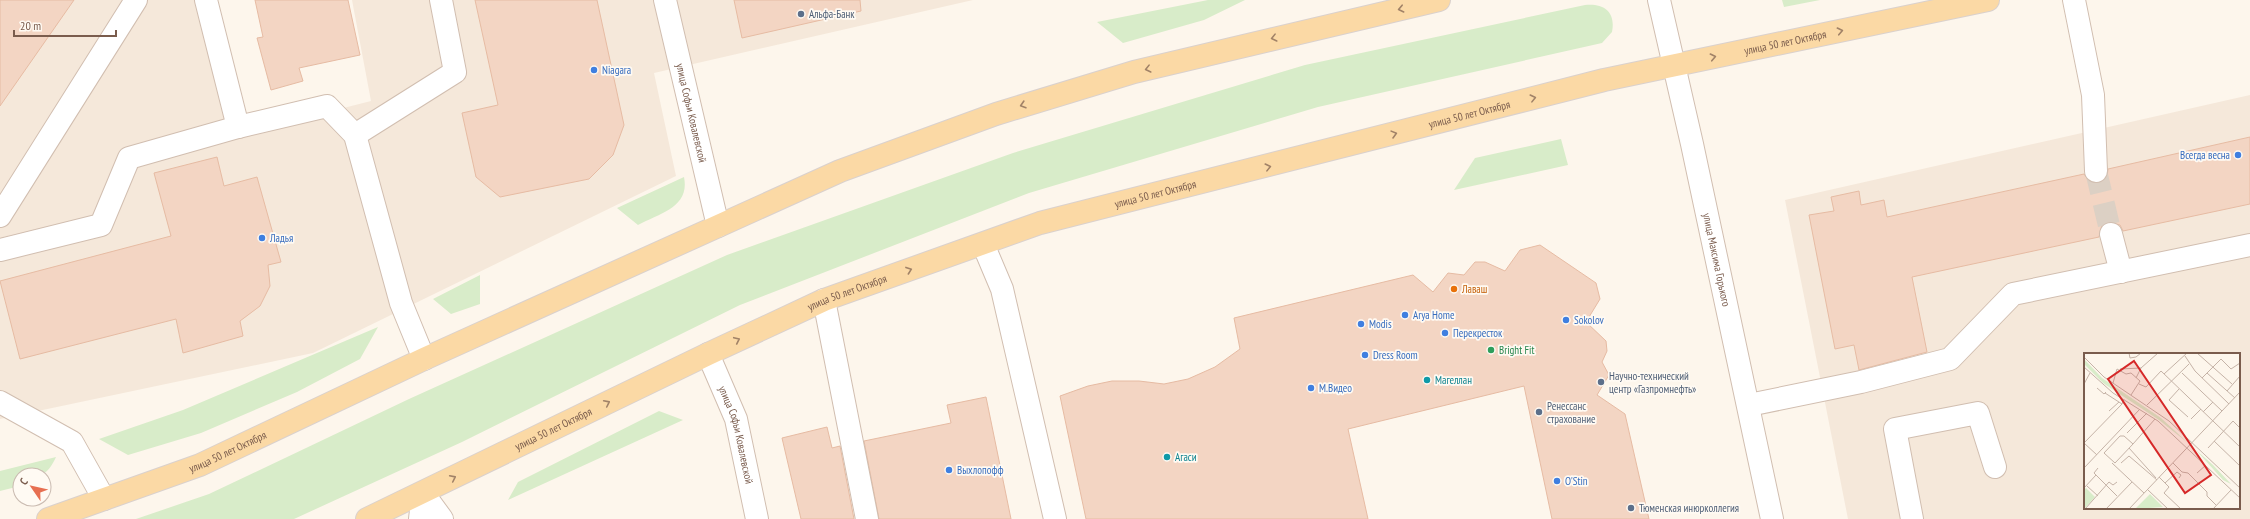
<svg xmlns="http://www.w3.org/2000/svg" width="2250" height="519" viewBox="0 0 2250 519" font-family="'PT Sans Narrow',sans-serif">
<rect width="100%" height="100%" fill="#fdf6ec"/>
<!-- residential -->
<path fill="#f5e8da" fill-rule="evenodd" d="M0 0H201L229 137 371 101 352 0H973L654 73 676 176 313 353 0 419Z
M2250 95V519H1848L1785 200ZM2085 354H2239V508H2085Z"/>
<!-- green -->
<path fill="#d8ecc9" d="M1208 0H1245L1204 20 1123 43 1097 22Z
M1782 0H1820L1784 7Z
M1585 5C1604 3 1616 12 1612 32L1602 43 1318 107 1029 193 740 305 462 442 294 519H136L209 494 409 399 727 255 1013 153 1305 65Z
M1561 139 1568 165 1454 190 1475 158Z
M684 177C690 207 661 213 638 225L617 208Z
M480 275V304L451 314 433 299Z
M378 327 360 359 297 392 201 433 128 455 99 439 183 410Z
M659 411 683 420 508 500 518 482Z
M56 457C46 478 41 475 20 475V486L0 491V471Z"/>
<!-- building -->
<path fill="#f3d5c3" stroke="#e6bba3" d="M0 0H74L0 106Z
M255 0H348L360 55 299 68 303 81 271 90 257 38 263 37Z
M475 0H597L624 125 613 155 589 179 500 197 476 177 462 113 498 105Z
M734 0H860L861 11 742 38Z
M2250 137V204L2123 231 2120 225 2108 222 2102 225 2099 237 1912 277 1927 352 1859 370 1854 345 1835 349 1809 215 1834 211 1831 197 1859 191 1861 205 1884 200 1887 217 2084 174 2090 182 2097 183 2107 177 2108 169Z
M217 157 224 186 257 177 281 262 268 265 270 286 260 306 240 321 243 336 183 353 176 319 20 359 0 281 171 236 154 173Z
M1540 245 1596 283 1600 299 1586 322 1606 341 1607 351 1602 362 1609 375 1597 395 1625 414 1649 519H1552L1524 386 1348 429 1368 519H1086L1060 396 1088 386 1112 381H1139L1164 384 1188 379 1215 367 1240 349 1234 318 1413 275 1433 292 1448 273 1464 275 1475 262H1485L1505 271 1520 250Z
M986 397 1011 519H879L864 441 951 423 947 405Z
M827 427 832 448 840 446 854 519H801L782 438Z"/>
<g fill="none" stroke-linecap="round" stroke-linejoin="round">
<!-- minor-tunnel -->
<path stroke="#dcd0c4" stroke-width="22" stroke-dasharray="22 11" stroke-linecap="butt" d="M2096 171 2111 234"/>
<!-- minor casing -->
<g stroke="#d1beb0" stroke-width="24">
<g id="minor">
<path d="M206 0 238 127"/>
<path id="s1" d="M665 0 718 226"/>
<path id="s2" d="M1659 0 1692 144 1772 519"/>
<path d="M2074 0 2093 95 2096 171"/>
<path d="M355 135 455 72 441 0"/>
<path d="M0 216 136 0"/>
<path d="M2111 234 2121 272"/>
<path d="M983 244 1002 289 1055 519"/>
<path d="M0 250 101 225 129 158 238 127 327 106 355 135 401 303 424 359"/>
<path d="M824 300 867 519"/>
<path id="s3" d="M708 354 736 419 757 519"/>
<path d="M0 402 72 442 104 499"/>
<path d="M1749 405 1861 382 1950 359 2013 294 2250 245"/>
<path d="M423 493 442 519"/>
<path d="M420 519 423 493"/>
<path d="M1912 519 1895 429 1978 413 1995 467"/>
</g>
</g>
<!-- major casing -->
<g stroke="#dad1cd" stroke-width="24">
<g id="major">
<path id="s4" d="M48 519 200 465 424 359 840 171 996 114 1134 72 1439 0"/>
<path id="s5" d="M367 519 708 354 824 300 1040 223 1604 80 1988 0"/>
</g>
</g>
<!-- minor -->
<use href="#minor" stroke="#fff" stroke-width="22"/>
<!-- major -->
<use href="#major" stroke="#fbd9a5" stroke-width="22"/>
</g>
<!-- one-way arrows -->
<defs><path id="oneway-chevron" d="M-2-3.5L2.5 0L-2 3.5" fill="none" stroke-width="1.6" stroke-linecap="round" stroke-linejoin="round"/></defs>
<g stroke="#a18267">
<use href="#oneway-chevron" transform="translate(1401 9) rotate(167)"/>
<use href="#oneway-chevron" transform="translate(1840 31) rotate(-12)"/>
<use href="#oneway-chevron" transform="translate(1274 38) rotate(166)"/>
<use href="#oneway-chevron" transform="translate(1713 57) rotate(-12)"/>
<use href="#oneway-chevron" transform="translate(1148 69) rotate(166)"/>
<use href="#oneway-chevron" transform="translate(1533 98) rotate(-14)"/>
<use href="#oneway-chevron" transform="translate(1023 105) rotate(163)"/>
<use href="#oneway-chevron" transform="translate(1394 134) rotate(-15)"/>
<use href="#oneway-chevron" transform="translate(1268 167) rotate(-14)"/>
<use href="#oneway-chevron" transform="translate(909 270) rotate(-20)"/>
<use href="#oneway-chevron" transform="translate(737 340) rotate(-25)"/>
<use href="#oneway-chevron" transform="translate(607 403) rotate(-26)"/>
<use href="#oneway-chevron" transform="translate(453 478) rotate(-26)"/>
</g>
<!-- markers -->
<g fill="#5c6f8a" stroke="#fffaf3" stroke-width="1.5">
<circle cx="801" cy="14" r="4"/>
<circle cx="1601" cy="382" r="4"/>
<circle cx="1539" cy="412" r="4"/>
<circle cx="1631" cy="508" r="4"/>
</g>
<g fill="#3f7fe0" stroke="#fffaf3" stroke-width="1.5">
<circle cx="594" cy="70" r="4"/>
<circle cx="2238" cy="155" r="4"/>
<circle cx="262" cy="238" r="4"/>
<circle cx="1405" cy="315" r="4"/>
<circle cx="1566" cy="320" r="4"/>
<circle cx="1361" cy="324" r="4"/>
<circle cx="1445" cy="333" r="4"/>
<circle cx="1365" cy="355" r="4"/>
<circle cx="1311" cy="388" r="4"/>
<circle cx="949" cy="470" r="4"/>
<circle cx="1557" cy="481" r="4"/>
</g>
<circle fill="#e8710a" stroke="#fffaf3" stroke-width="1.5" cx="1454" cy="289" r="4"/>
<circle fill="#2e9e5b" stroke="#fffaf3" stroke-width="1.5" cx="1491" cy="350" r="4"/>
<g fill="#0f9aa8" stroke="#fffaf3" stroke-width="1.5">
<circle cx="1427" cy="380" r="4"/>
<circle cx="1167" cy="457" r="4"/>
</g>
<g text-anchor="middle" stroke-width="3.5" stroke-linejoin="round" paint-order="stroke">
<!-- service labels -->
<g font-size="11" fill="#4e5e75" stroke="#fffaf3" text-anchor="start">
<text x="809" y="18">Альфа-Банк</text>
<text x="1609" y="380">Научно-технический<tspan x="1609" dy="13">центр «Газпромнефть»</tspan></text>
<text x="1547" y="410">Ренессанс<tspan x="1547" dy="13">страхование</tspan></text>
<text x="1639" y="512">Тюменская инюрколлегия</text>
</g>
<!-- street labels -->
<g font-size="11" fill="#7a5c4d" stroke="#fffaf3">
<text dy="4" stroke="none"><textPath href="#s5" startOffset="1503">улица 50 лет Октября</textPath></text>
<text dy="4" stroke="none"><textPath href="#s1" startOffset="116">улица Софьи Ковалевской</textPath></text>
<text dy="4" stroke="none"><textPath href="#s5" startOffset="1179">улица 50 лет Октября</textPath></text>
<text dy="4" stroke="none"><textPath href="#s5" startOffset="855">улица 50 лет Октября</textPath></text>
<text dy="4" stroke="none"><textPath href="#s2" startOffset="266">улица Максима Горького</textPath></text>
<text dy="4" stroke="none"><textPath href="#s5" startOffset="531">улица 50 лет Октября</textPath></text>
<text dy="4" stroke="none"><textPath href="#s5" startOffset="207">улица 50 лет Октября</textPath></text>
<text dy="4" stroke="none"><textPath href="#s3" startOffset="86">улица Софьи Ковалевской</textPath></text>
<text dy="4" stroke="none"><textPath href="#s4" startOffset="192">улица 50 лет Октября</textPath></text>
</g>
<!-- shop labels -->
<g font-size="11" fill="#366cbe" stroke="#fffaf3" text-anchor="start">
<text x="602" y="74">Niagara</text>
<text x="2230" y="159" text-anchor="end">Всегда весна</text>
<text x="270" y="242">Ладья</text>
<text x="1413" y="319">Arya Home</text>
<text x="1574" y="324">Sokolov</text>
<text x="1369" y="328">Modis</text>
<text x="1453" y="337">Перекресток</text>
<text x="1373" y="359">Dress Room</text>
<text x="1319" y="392">М.Видео</text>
<text x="957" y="474">Выхлопофф</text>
<text x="1565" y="485">O'Stin</text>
</g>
<!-- food labels -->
<g font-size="11" fill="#c56008" stroke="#fffaf3" text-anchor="start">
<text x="1462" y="293">Лаваш</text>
</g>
<!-- leisure labels -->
<g font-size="11" fill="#27864d" stroke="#fffaf3" text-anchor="start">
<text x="1499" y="354">Bright Fit</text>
</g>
<!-- culture labels -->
<g font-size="11" fill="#0d838f" stroke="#fffaf3" text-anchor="start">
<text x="1435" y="384">Магеллан</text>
<text x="1175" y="461">Агаси</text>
</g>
</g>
<!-- overview -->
<g transform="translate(2084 353)">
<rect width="156" height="156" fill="#fdf6ec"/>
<path d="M0 6 18 25 77 65 104 90 75 67 19 30 0 11ZM112 97 129 112 147 131 139 127ZM2 135 11 144 0 156V137ZM66 141 79 154 51 156Z" fill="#d8ecc9"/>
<path fill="none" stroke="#c5b3a7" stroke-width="1" d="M45 0 46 5 52 4 57 0M113 0 148 31M101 3 111 18 145 51M0 4 20 24 85 68 156 135M0 14 29 40 74 68 156 145M36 16 57 15M98 20 138 58M123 20 151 45M80 21 103 0M52 25 57 15 74 0M118 25 137 6 147 16 156 10M29 30 33 16 42 21 47 20 56 28 47 42M0 31 6 20M55 31 62 34 77 18 156 94M13 35 20 41 22 39M95 36 85 47 104 64M143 38 156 23M21 40 38 51M63 52 105 11M25 58 35 49M119 59 129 49M107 66 117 56M43 80 63 60M36 83H40L49 91 31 110 20 100ZM130 88 156 113M49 91 71 66M45 95 72 125M124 95 149 68 156 75M13 102 0 90 38 51 40 46M28 110 60 140M37 110 45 103 73 127M89 110 98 119 104 120 123 139V143L132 152M0 115 56 56M14 115 10 120 33 143M113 120 122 112M75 124 85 134 80 140 97 156M81 130 93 119 97 122 95 125M3 133 14 143M0 135 12 122M64 137 84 156M1 156 25 129 29 132 33 129M22 156 48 129M45 156 156 39M129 156 147 137"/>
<path fill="#d62828" fill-opacity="0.15" stroke="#d62828" stroke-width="2" d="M50 8 127 122 101 140 24 26Z"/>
<rect width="156" height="156" fill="none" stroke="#7a5c4d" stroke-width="2"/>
</g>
<!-- north arrow -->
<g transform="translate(32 487) rotate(304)"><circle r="19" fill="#fffaf3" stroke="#cabbb1"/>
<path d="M0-3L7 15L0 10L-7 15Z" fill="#e76f51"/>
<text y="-6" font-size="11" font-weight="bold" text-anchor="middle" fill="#7a5c4d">С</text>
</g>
<!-- scale -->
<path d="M14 30v6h102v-6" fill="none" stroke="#7a5c4d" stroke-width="2"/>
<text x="20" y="30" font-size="12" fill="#7a5c4d" stroke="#fffaf3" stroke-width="3" paint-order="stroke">20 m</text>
</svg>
